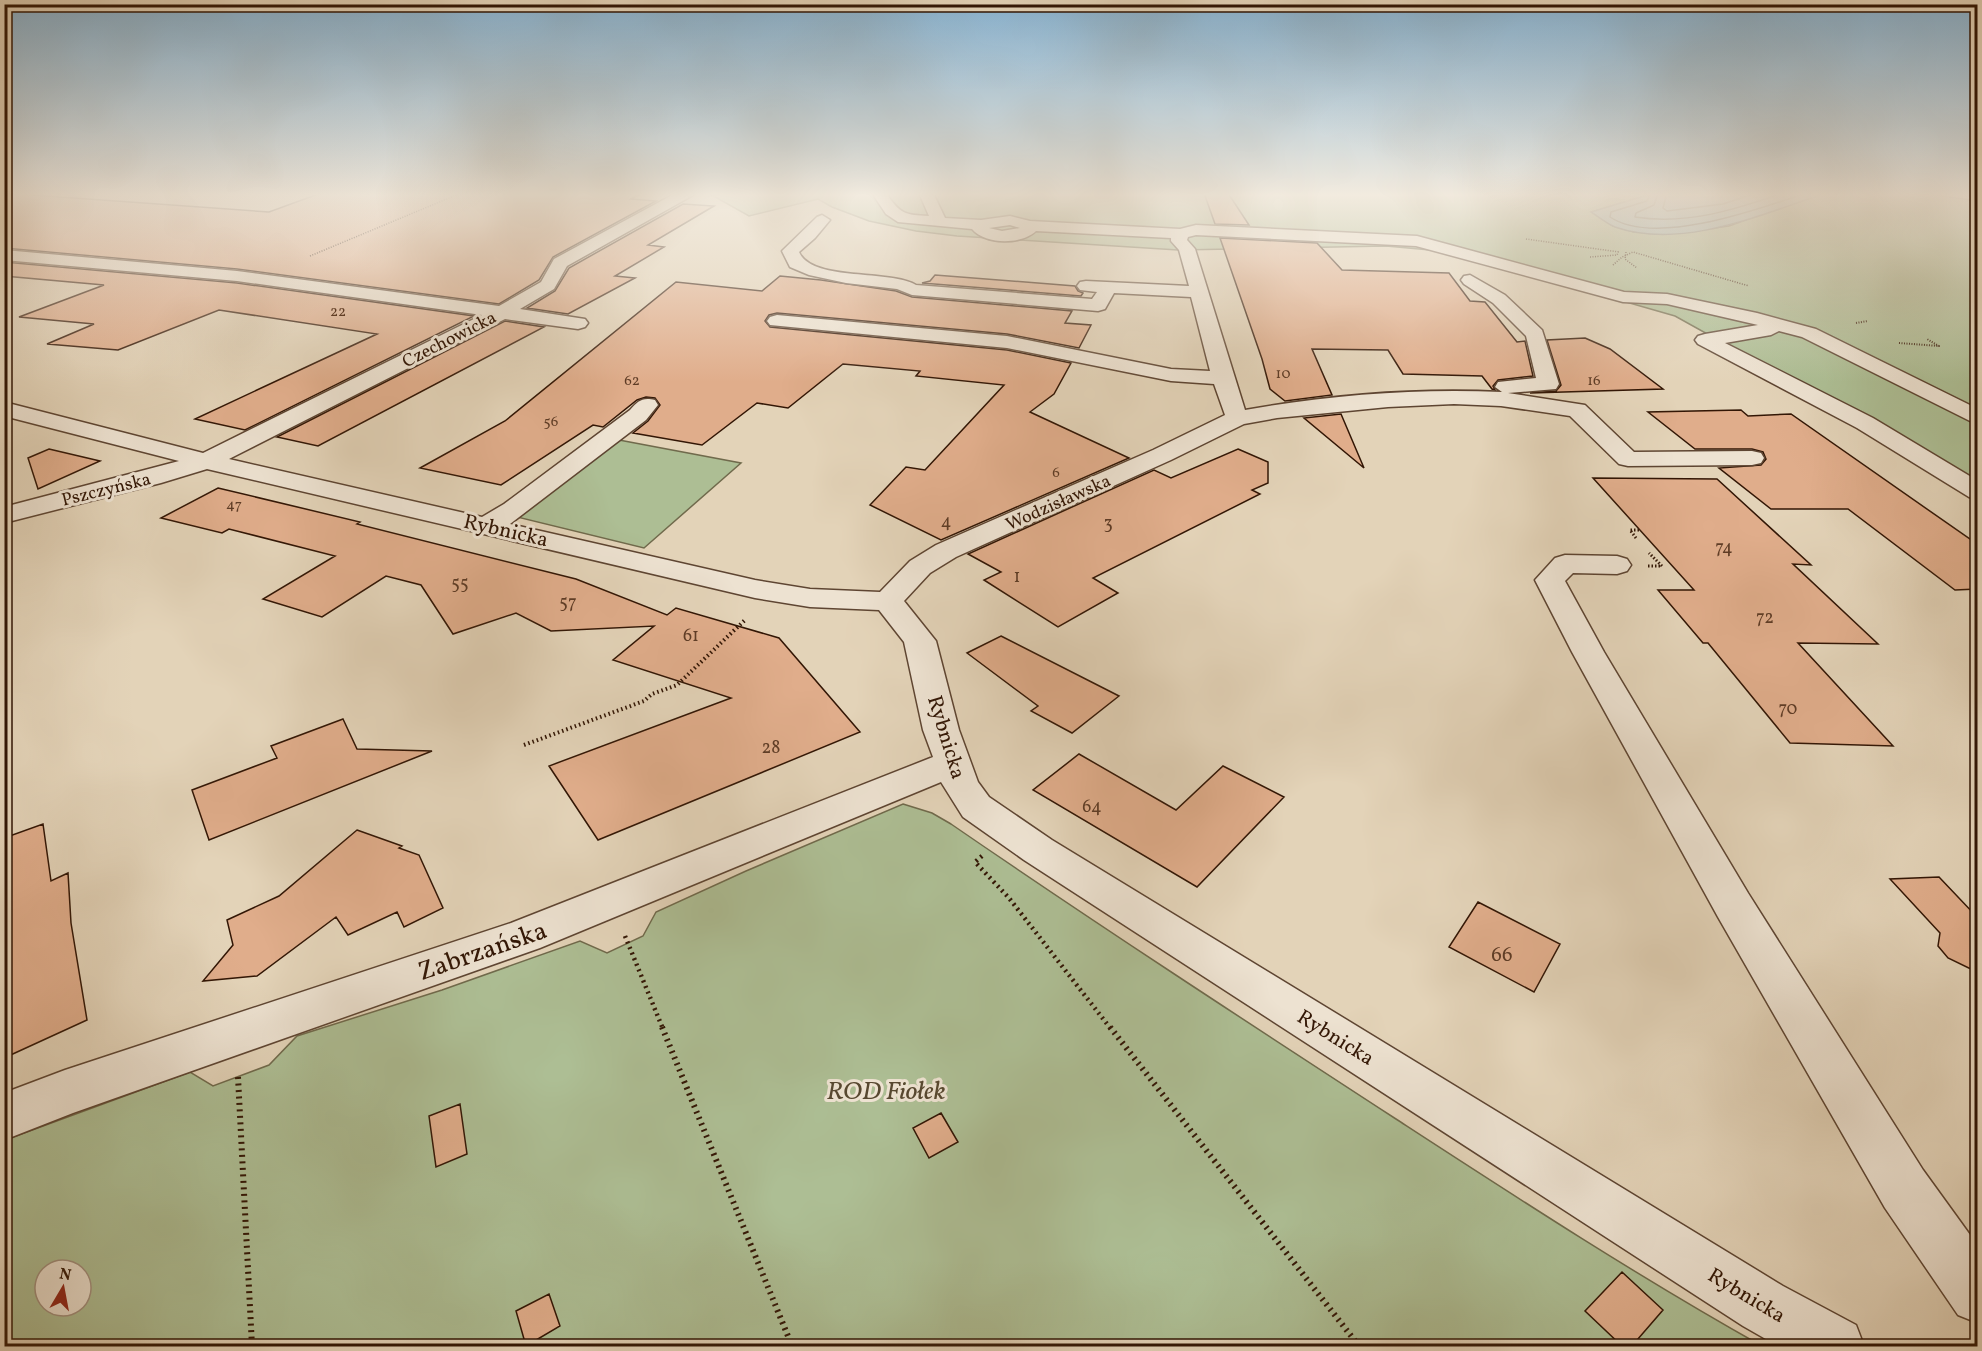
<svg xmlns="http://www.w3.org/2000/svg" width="1982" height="1351" viewBox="0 0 1982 1351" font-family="Vollkorn,serif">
<rect width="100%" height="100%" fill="#e3d3b8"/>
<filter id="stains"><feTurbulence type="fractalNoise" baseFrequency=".00333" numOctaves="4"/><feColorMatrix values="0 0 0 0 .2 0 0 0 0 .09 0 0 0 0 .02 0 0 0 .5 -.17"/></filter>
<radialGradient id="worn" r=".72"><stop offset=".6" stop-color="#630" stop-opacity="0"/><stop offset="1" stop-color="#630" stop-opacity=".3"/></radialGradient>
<!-- green -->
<path fill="#adbe94" stroke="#706a4c" stroke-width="1.5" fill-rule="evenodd" d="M708 193H1654L1592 212 1613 226 1634 232 1668 234 1729 226 1820 193H1923L1977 201V484L1675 316 1452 252 1386 246 1178 250 957 236 916 231 869 221 832 207 818 199 749 216Z
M619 440 741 463 644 548 517 517Z
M903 804 932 813 951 824C1098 925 1247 1022 1396 1119 1516 1197 1637 1276 1762 1346H5V1140L190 1072 213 1086 269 1065 297 1036 442 990 580 941 607 953 643 936 656 912 746 871ZM45 1270H81V1306H45Z"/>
<!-- water -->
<path fill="#98b6b8" stroke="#6f7670" stroke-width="1.5" d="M1654 193H1820L1823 194C1760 215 1681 250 1615 227 1607 224 1599 217 1591 212Z"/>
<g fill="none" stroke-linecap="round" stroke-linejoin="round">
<!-- shore -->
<path stroke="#65665e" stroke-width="1.5" d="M1650 193 1647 201 1611 212 1610 217C1655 247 1759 209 1806 193
M1658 193 1654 205 1636 213 1635 217C1687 225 1734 210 1783 193
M1667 193 1663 208 1667 211 1723 204 1756 193"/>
</g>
<!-- building -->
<path fill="#e0ad8b" stroke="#321605" stroke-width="1.5" d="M4 193 269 212 321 193H642L631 199 656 201 553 257 539 280 499 304 237 269 4 248Z
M1204 193H1228L1249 225 1215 224Z
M683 204 714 206 648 245 664 247 615 276 635 278 568 314 527 308 555 291 569 268Z
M1220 238 1317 243 1342 270 1449 273 1470 301 1485 302 1517 342 1525 341 1533 376 1498 380 1493 386 1495 390 1492 389 1482 376 1403 374 1388 350 1312 349 1332 395 1285 401 1270 389 1262 359Z
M4 262 237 283 474 316 245 430 195 419 377 334 219 310 118 350 47 344 94 324 19 317 104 285 4 276Z
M935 275 1075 286 1078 291 1083 293 1081 296 922 283 930 281Z
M780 276 821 280 896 291 912 297 1072 311 1065 323 1091 325 1079 348 1007 334 777 313 769 315 765 321 770 327 1007 350 1071 363 1054 394 1030 412 1129 458 941 540 870 505 906 467 925 470 1004 385 916 376 920 371 843 364 788 408 757 403 702 445 633 433 648 421 660 405 655 398 646 397 637 400 603 427 593 425 501 485 420 468 505 421 676 282 762 291Z
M505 321 544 327 318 446 277 437Z
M1585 338 1610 349 1663 389 1530 393 1556 391 1561 385 1547 340Z
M1741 410 1748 416 1791 414 1977 544V589L1955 590 1848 509H1771L1719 468 1761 465 1766 459 1763 452 1752 449H1695L1648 412Z
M1341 414 1364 468 1304 418Z
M49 449 100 461 38 489 28 458Z
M1238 449 1268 462V483L1252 490 1260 494 1093 578 1118 593 1058 627 984 580 1001 572 968 554 1154 470 1171 478Z
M1593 478 1717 479 1811 565 1793 564 1878 644 1798 643 1893 746 1790 743 1708 643H1703L1658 590H1694Z
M218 488 360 522 357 524 576 579 667 615 676 608 779 638 860 732 598 840 549 766 731 698 613 660 654 626 551 631 516 613 453 634 421 585 386 576 322 617 263 599 335 556 229 529 222 533 161 518Z
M1001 636 1119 696 1072 733 1031 711 1038 706 967 653Z
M343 719 357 749 432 751 209 840 192 790 277 758 271 746Z
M1079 754 1176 810 1223 766 1284 797 1197 887 1033 790Z
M43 824 51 881 68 873 71 923 87 1020 4 1058V838Z
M357 830 402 846 399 848 419 855 443 908 404 927 397 912 348 935 336 917 257 976 203 981 233 945 227 920 279 896Z
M1939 877 1977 917V972L1948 958 1938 946 1940 933 1890 879Z
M1478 902 1560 944 1534 992 1449 947Z
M460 1104 467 1154 436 1167 429 1116Z
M941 1113 958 1142 929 1158 913 1128Z
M1622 1272 1663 1310 1631 1347H1623L1585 1311Z
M549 1294 560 1326 526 1346 516 1311Z"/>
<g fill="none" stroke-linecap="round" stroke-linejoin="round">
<!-- minor casing -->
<g stroke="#5e4532" stroke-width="3">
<path id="minor" d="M676 193 695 194 567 266 554 289 520 309 585 319 588 323 585 327 578 329 505 319 229 459 482 517 504 504 630 410C638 401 642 397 655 400L658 405 646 420 510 524 755 580 810 589 880 592 910 561 936 545 1153 450 1225 415 1214 384 1171 381 1007 348 770 325 767 321 770 317 777 315 1007 336 1171 369 1210 371 1191 297 1114 293 1105 309 1098 311 912 295 897 289 846 283 809 275 790 267 782 251 817 217 822 215 830 220 815 238 799 252C812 282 889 269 916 285L1092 299 1097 292 1080 290 1077 286 1080 282 1086 281 1189 286 1179 250 1171 241V238L1036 231C1021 245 986 245 972 229L898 222 886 214 872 193H886C900 214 905 215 929 216L919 193H933L945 218 981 220 1010 216 1030 221 1180 229 1196 225 1417 236 1624 292 1667 294 1757 313 1816 329 1978 409V425L1802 337 1779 331 1771 335 1725 343 1873 418 1978 481V500L1969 497 1857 428 1698 344 1695 340 1698 336 1705 334 1758 325 1667 304 1623 302 1416 246 1196 235 1188 237 1187 240 1195 249 1245 410C1329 395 1417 388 1502 392L1495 387 1498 382 1536 378 1526 336 1493 303 1464 284 1461 280 1464 276 1470 275 1505 295 1542 330 1559 384 1556 389 1508 393 1585 405 1634 452 1752 451 1761 453 1764 458 1761 463 1752 465 1628 466 1619 464 1570 416 1501 406 1454 404 1388 407 1277 418 1244 424 1171 460 956 557 930 573 904 601 936 641 959 730 978 782 989 797 1052 840 1783 1286 1856 1325 1864 1346H1778L1743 1326 1024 860 963 817 941 782 540 948 73 1113 4 1140V1093L65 1070 511 923 933 757 923 730 904 642 879 610 810 607 755 598 207 469 161 483 4 523V507L179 461 4 416V402L203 453 482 315 237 281 4 260V250L237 271 499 306 541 282 554 259ZM1010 225 1020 228 1002 231 989 228Z
M1565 555 1617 556 1627 559 1631 565 1627 571 1617 574 1573 573 1565 581 1604 652 1748 893 1923 1170 1978 1246V1323L1958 1315 1885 1208 1718 917 1572 652 1535 580 1555 558Z"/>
</g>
<!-- path-far5 -->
<path stroke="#321605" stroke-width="1.5" stroke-dasharray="1 1.5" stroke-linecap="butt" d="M1526 239 1619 252
M1626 252 1625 259 1637 268
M310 256 461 193
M1590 257 1617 255 1619 250
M1613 265 1622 257 1633 252 1749 286"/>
<!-- path-far4 -->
<path stroke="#321605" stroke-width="2" stroke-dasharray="1 1.5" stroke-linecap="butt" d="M1856 323 1868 321
M1899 343 1939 346 1927 339"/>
<!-- path-far3 -->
<path stroke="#321605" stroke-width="3" stroke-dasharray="1.5 2" stroke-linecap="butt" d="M1636 538 1630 530H1640
M1648 566H1662L1649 553"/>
<!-- path-far2 -->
<path stroke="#321605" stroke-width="4" stroke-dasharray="1.5 3" stroke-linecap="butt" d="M524 745 644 701 652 694 677 685 746 619"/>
<!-- path-far1 -->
<path stroke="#321605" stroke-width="4.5" stroke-dasharray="2 4" stroke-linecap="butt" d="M982 856 975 862 1009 898 1111 1029
M625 936 663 1029"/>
<!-- path -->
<path stroke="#321605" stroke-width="6" stroke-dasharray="2 4.5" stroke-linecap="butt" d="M662 1027 792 1346
M1110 1027 1359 1346
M238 1077 252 1346"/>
<!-- minor -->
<use href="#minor" fill="#ede2d1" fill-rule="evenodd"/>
</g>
<!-- sky -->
<linearGradient id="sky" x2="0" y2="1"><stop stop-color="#88b5d5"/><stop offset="0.51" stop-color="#f2ebdf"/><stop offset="1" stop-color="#f2ebdf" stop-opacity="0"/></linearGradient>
<rect width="1982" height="382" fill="url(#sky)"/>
<g text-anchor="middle" stroke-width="6" stroke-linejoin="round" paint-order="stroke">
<!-- far-number labels -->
<g font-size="15" fill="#5e3c26">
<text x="338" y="316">22</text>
<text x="1283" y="378">10</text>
<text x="632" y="385">62</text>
<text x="1594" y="385">16</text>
<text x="551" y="426">56</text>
<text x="1056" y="477">6</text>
<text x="234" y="509">47</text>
</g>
<!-- far-street labels -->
<g font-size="18" fill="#321605" stroke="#ede2d1">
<text transform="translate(449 339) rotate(-27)" y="6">Czechowicka</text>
<text transform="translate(106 489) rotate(-14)" y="6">Pszczyńska</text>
<text transform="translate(1058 502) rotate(-24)" y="6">Wodzisławska</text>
</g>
<!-- number labels -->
<g font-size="18" fill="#5e3c26">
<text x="946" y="527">4</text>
<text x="1108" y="529">3</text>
<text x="1724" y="553">74</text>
<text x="1017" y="582">1</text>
<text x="460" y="589">55</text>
<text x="568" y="608">57</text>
<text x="1765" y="623">72</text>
<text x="691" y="641">61</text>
<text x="1788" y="714">70</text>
<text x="771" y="753">28</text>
<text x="1092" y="812">64</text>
</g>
<!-- street labels -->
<g font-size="21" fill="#321605" stroke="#ede2d1">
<text transform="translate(506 530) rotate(13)" y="7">Rybnicka</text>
<text transform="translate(947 737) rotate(73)" y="7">Rybnicka</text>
<text transform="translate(1336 1037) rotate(32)" y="7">Rybnicka</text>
<text transform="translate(1747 1295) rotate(31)" y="7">Rybnicka</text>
</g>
<!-- near-number labels -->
<g font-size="21" fill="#5e3c26">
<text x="1502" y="961">66</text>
</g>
<!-- near-street labels -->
<g font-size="26" fill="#321605" stroke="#ede2d1">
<text transform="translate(482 950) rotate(-19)" y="9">Zabrzańska</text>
</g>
<!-- near-park labels -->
<g font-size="26" font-style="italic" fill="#574830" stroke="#ede2d1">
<text x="886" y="1099">ROD Fiołek</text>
</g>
</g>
<!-- margin -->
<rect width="1982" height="1351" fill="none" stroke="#e3d3b8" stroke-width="24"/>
<rect x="6" y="6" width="1970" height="1339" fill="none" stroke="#321605" stroke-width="3"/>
<rect x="12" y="12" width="1958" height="1327" fill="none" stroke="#321605" stroke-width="1.5"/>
<!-- north arrow -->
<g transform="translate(63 1288) rotate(10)"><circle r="28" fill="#ede2d1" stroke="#a2907f" stroke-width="1.5"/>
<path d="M0-4.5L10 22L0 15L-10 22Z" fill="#8f2418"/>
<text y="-9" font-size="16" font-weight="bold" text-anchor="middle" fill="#321605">N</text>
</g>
<rect width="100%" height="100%" filter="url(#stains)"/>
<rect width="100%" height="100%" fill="url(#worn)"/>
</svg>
